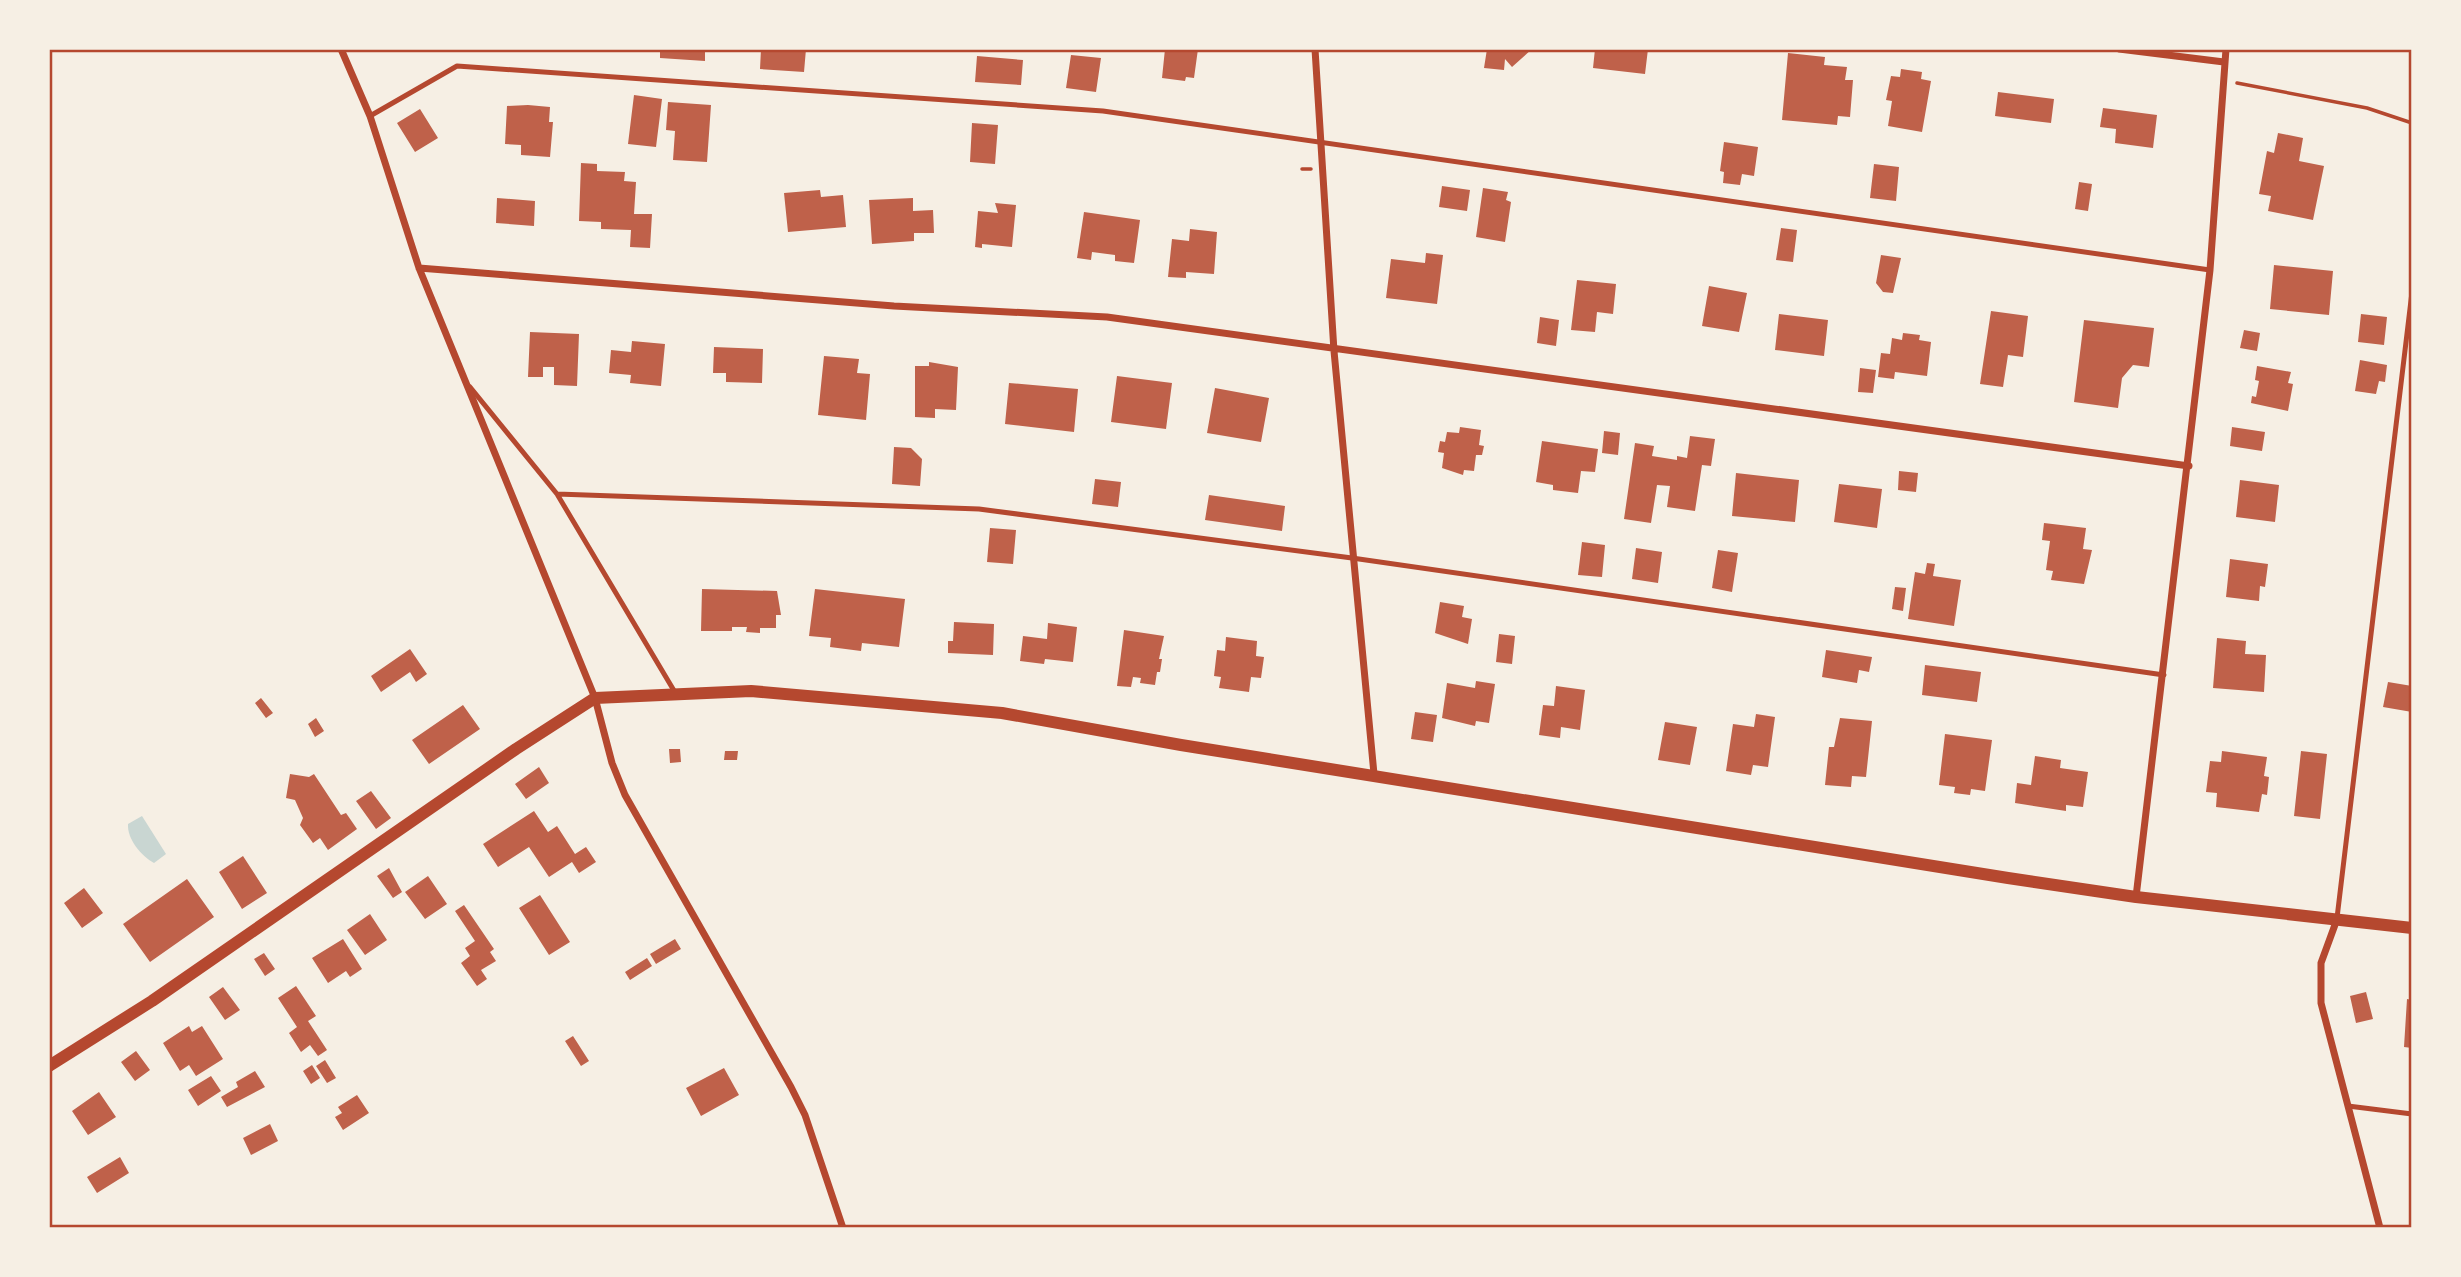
<svg xmlns="http://www.w3.org/2000/svg" width="2461" height="1277" viewBox="0 0 2461 1277" font-family="Georgia,serif">
<rect width="100%" height="100%" fill="#f6efe4"/>
<!-- water -->
<path fill="#c9d6d2" d="M142 816 166 854 154 863C141 856 127 839 128 824Z"/>
<!-- building -->
<path fill="#bf614a" d="M660 49H705V61L660 58Z
M761 49H806L804 72 760 69Z
M1165 49H1198L1194 78 1186 77 1185 81 1162 78Z
M1487 49H1532L1512 67 1505 59 1504 70 1484 68Z
M1595 49H1648L1645 74 1593 68Z
M1788 53 1825 57 1824 65 1847 67 1845 80H1853L1850 117 1838 116 1837 125 1782 120Z
M1071 55 1101 58 1096 92 1066 88Z
M977 56 1023 60 1021 85 975 82Z
M1901 69 1922 72 1921 79 1931 81 1922 132 1888 126 1892 101 1886 100 1891 76 1900 77Z
M1998 92 2054 99 2051 123 1995 116Z
M634 95 662 99 656 147 628 144Z
M668 102 711 105 707 162 673 160 675 131 666 130Z
M528 105 550 107 549 122H553L550 157 521 155V145L505 144 507 106Z
M2103 108 2157 115 2153 148 2115 143 2116 129 2100 127Z
M420 109 438 138 415 152 397 123Z
M972 123 998 125 995 164 970 162Z
M2278 133 2303 138 2299 161 2324 166 2313 220 2268 211 2271 196 2259 194 2267 151 2274 153Z
M1724 142 1758 147 1754 176 1742 174 1740 185 1723 183 1724 172 1720 171Z
M581 163 597 164V171L625 172 624 181 636 182 634 214H652L650 248 630 247 631 230 601 229V222L579 221Z
M1874 164 1899 167 1896 201 1870 198Z
M2079 182 2092 184 2088 211 2075 209Z
M1442 186 1470 190 1467 211 1439 207Z
M1483 188 1508 192 1506 200 1511 202 1505 242 1476 237Z
M820 190 821 197 843 195 846 227 788 232 784 193Z
M497 198 535 201 534 226 496 223Z
M913 198V211L933 210 934 233H914V241L872 244 869 200Z
M995 203 1016 205 1012 247 982 244V248L975 247 978 211 998 213Z
M1084 212 1140 220 1134 263 1115 261V255L1092 252 1091 260 1077 258Z
M1781 228 1797 230 1793 262 1776 260Z
M1190 229 1217 232 1214 274 1186 272V278L1168 277 1172 239 1189 241Z
M1426 253 1443 255 1437 304 1386 298 1391 259 1425 263Z
M1881 255 1901 258 1893 293 1883 292 1876 283Z
M2274 265 2333 271 2329 315 2270 309Z
M1577 280 1616 284 1613 314 1597 312 1595 332 1571 330Z
M1709 286 1747 293 1739 332 1702 326Z
M1991 311 2028 316 2023 357 2008 355 2003 387 1980 384Z
M1779 314 1828 320 1824 356 1775 350Z
M2361 314 2387 317 2384 345 2358 342Z
M1540 317 1559 320 1556 346 1537 343Z
M2084 320 2154 328 2149 367 2133 365 2122 378 2118 408 2074 402Z
M2244 330 2260 333 2257 351 2240 348Z
M530 332 579 334 577 386 554 385V367H543V377H528Z
M1903 333 1920 335 1919 340 1931 342 1927 376 1895 372 1894 379 1878 377 1881 353 1890 354 1892 338 1902 340Z
M632 341 665 344 661 386 630 383 631 375 609 373 611 350 631 352Z
M714 347 763 349 762 383 726 382V373H713Z
M824 356 859 359 857 373 870 374 866 420 818 415Z
M2360 360 2387 365 2385 382 2379 381 2376 394 2355 391Z
M929 362 958 367 956 410 935 409V418L915 417V366H929Z
M2257 366 2291 372 2288 383 2293 384 2288 411 2251 403 2252 396 2256 397 2259 381 2255 380Z
M1860 368 1876 370 1873 393 1858 392Z
M1117 376 1172 383 1166 429 1111 422Z
M1009 383 1078 389 1074 432 1005 424Z
M1215 388 1269 398 1261 442 1207 433Z
M1460 427 1481 430 1479 445 1484 446 1482 455H1476L1474 471 1464 470 1463 475 1442 468 1444 453 1438 452 1440 441 1445 442 1447 432 1459 433Z
M2232 427 2265 432 2262 451 2230 446Z
M1604 431 1620 433 1618 455 1602 453Z
M1690 436 1715 439 1711 466 1702 465 1695 511 1667 507 1670 486 1657 485 1651 523 1624 519 1635 443 1654 446 1652 456 1677 460V456L1687 458Z
M1542 441 1598 449 1595 472 1581 471 1578 493 1553 490V485L1536 482Z
M894 447 911 448 922 459 920 486 892 484Z
M1899 471 1918 473 1916 492 1898 490Z
M1736 473 1799 480 1795 522 1732 516Z
M1095 479 1121 482 1118 507 1092 504Z
M2240 480 2279 485 2275 522 2236 517Z
M1839 484 1882 489 1877 528 1834 522Z
M1209 495 1285 506 1282 531 1205 520Z
M2044 523 2086 528 2083 549 2092 550 2084 584 2051 580 2053 571 2046 570 2050 541 2042 540Z
M990 528 1016 530 1013 564 987 562Z
M1582 542 1605 545 1602 577 1578 575Z
M1636 548 1662 552 1658 583 1632 579Z
M1718 550 1738 553 1732 592 1712 588Z
M2230 559 2268 564 2265 587 2260 586 2259 601 2226 597Z
M1927 563 1935 564 1933 576 1961 580 1954 626 1908 619 1915 572 1925 574Z
M1895 587 1906 588 1903 611 1892 609Z
M702 589 777 591 781 615H776V628H760V633L746 632 747 627H732V631H701Z
M815 589 905 599 899 647 862 643 861 651 830 647 831 638 809 636Z
M1440 602 1464 606 1462 617 1472 619 1468 644 1435 633Z
M954 622 994 624 993 655 948 653V641H953Z
M1048 623 1077 627 1073 662 1045 659 1044 664 1020 661 1023 636 1047 639Z
M1124 630 1164 636 1159 659H1162L1160 672H1157L1155 685 1140 683 1141 678 1133 677 1131 687 1117 686Z
M1499 634 1515 636 1512 664 1496 662Z
M1226 637 1257 641 1256 656 1264 657 1261 678 1251 677 1249 692 1219 688 1221 677 1214 676 1217 650 1225 651Z
M2217 638 2246 641 2245 654 2266 655 2264 692 2213 688Z
M410 649 427 674 416 682 410 672 381 692 371 676Z
M1826 650 1872 657 1869 672 1859 670 1857 683 1822 677Z
M1925 665 1981 672 1977 702 1922 695Z
M1476 681 1495 684 1489 723 1476 721 1475 726 1442 718 1447 683 1475 688Z
M2388 682 2412 686V712L2383 707Z
M1556 686 1585 690 1580 730 1561 727 1560 738 1539 735 1543 705 1554 706Z
M261 698 273 713 266 718 255 703Z
M463 705 480 729 429 764 412 740Z
M1415 712 1437 715 1433 742 1411 739Z
M1756 714 1775 717 1768 767 1753 765 1751 775 1726 771 1733 724 1754 727Z
M316 718 324 731 315 737 308 724Z
M1840 718 1872 721 1866 777 1852 776 1851 787 1825 785 1829 747H1834Z
M1665 722 1697 727 1690 765 1658 760Z
M1945 734 1992 740 1985 791 1971 789 1970 795 1954 793 1955 787 1939 785Z
M669 749H680L681 762 670 763Z
M725 751H738L737 760H724Z
M2222 751 2267 757 2264 776 2269 777 2267 795 2262 794 2259 812 2216 807 2217 793 2206 792 2210 761 2221 762Z
M2301 751 2327 754 2320 819 2294 816Z
M2035 756 2061 760 2060 768 2088 772 2083 807 2066 805V811L2015 803 2017 783 2031 785Z
M539 767 549 783 526 799 515 784Z
M290 774 309 777 314 774 341 815 346 813 357 829 328 850 320 838 313 843 300 825 303 818 295 800 286 798Z
M371 791 391 818 376 829 356 801Z
M534 811 548 832 557 826 575 854 586 847 596 862 579 873 572 862 549 877 529 847 498 867 483 844Z
M243 856 267 893 242 909 219 872Z
M389 868 402 892 393 898 377 876Z
M428 876 447 904 425 919 405 892Z
M187 879 214 917 150 962 123 924Z
M84 888 103 913 82 928 64 903Z
M540 895 570 942 549 955 519 908Z
M464 905 494 949 490 952 496 961 481 970 487 979 477 986 461 963 470 956 465 948 475 941 455 911Z
M370 914 387 940 365 955 347 930Z
M343 939 362 969 350 977 346 971 328 983 312 958Z
M675 939 681 949 656 964 650 954Z
M264 953 275 969 265 976 254 959Z
M647 958 652 966 630 980 625 972Z
M296 986 316 1016 308 1021 327 1050 318 1056 310 1045 301 1052 289 1033 297 1027 278 998Z
M223 987 240 1010 225 1020 209 997Z
M2366 992 2373 1019 2356 1023 2350 996Z
M2407 999 2412 1000V1048L2404 1047Z
M189 1026 192 1032 202 1026 223 1059 196 1076 189 1065 180 1071 163 1043Z
M573 1036 589 1061 581 1066 565 1041Z
M136 1051 150 1070 135 1081 121 1062Z
M325 1060 336 1078 327 1083 316 1066Z
M312 1065 320 1078 311 1084 303 1071Z
M724 1068 739 1095 701 1116 686 1088Z
M255 1071 265 1087 227 1107 221 1097 238 1087 236 1082Z
M211 1076 221 1091 198 1106 188 1090Z
M99 1092 116 1117 88 1135 72 1111Z
M357 1095 369 1113 343 1130 335 1117 342 1113 338 1107Z
M270 1124 278 1141 251 1155 243 1138Z
M120 1157 129 1173 97 1193 87 1177Z"/>
<g fill="none" stroke-linecap="round" stroke-linejoin="round">
<!-- path -->
<path stroke="#b5482f" stroke-width="3.5" d="M2237 83 2367 108 2412 123
M1302 169H1311"/>
<!-- service -->
<path stroke="#b5482f" stroke-width="5" d="M370 116 457 66 1103 111 2210 270
M470 387 557 494 676 694
M557 494 979 509 1352 558 2164 675
M2337 918 2412 292
M2348 1106 2412 1114"/>
<!-- minor -->
<path stroke="#b5482f" stroke-width="7" d="M341 49 370 116 419 268 595 698 612 763 625 795 791 1087 805 1115 843 1228
M1315 49 1334 351 1374 774
M2119 49 2224 62
M419 268 894 306 1107 317 2189 466
M2136 897 2210 270 2226 49
M2336 922 2321 963V1003L2380 1228"/>
<!-- tertiary -->
<path stroke="#b5482f" stroke-width="12" d="M49 1066 152 1001 516 749 595 698 751 691 1002 713 1181 745 2008 878 2136 897 2412 928"/>
</g>
<!-- border -->
<rect width="2461" height="1277" fill="none" stroke="#f6efe4" stroke-width="102"/>
<rect x="51" y="51" width="2359" height="1175" fill="none" stroke="#b5482f" stroke-width="2.5"/>
</svg>
